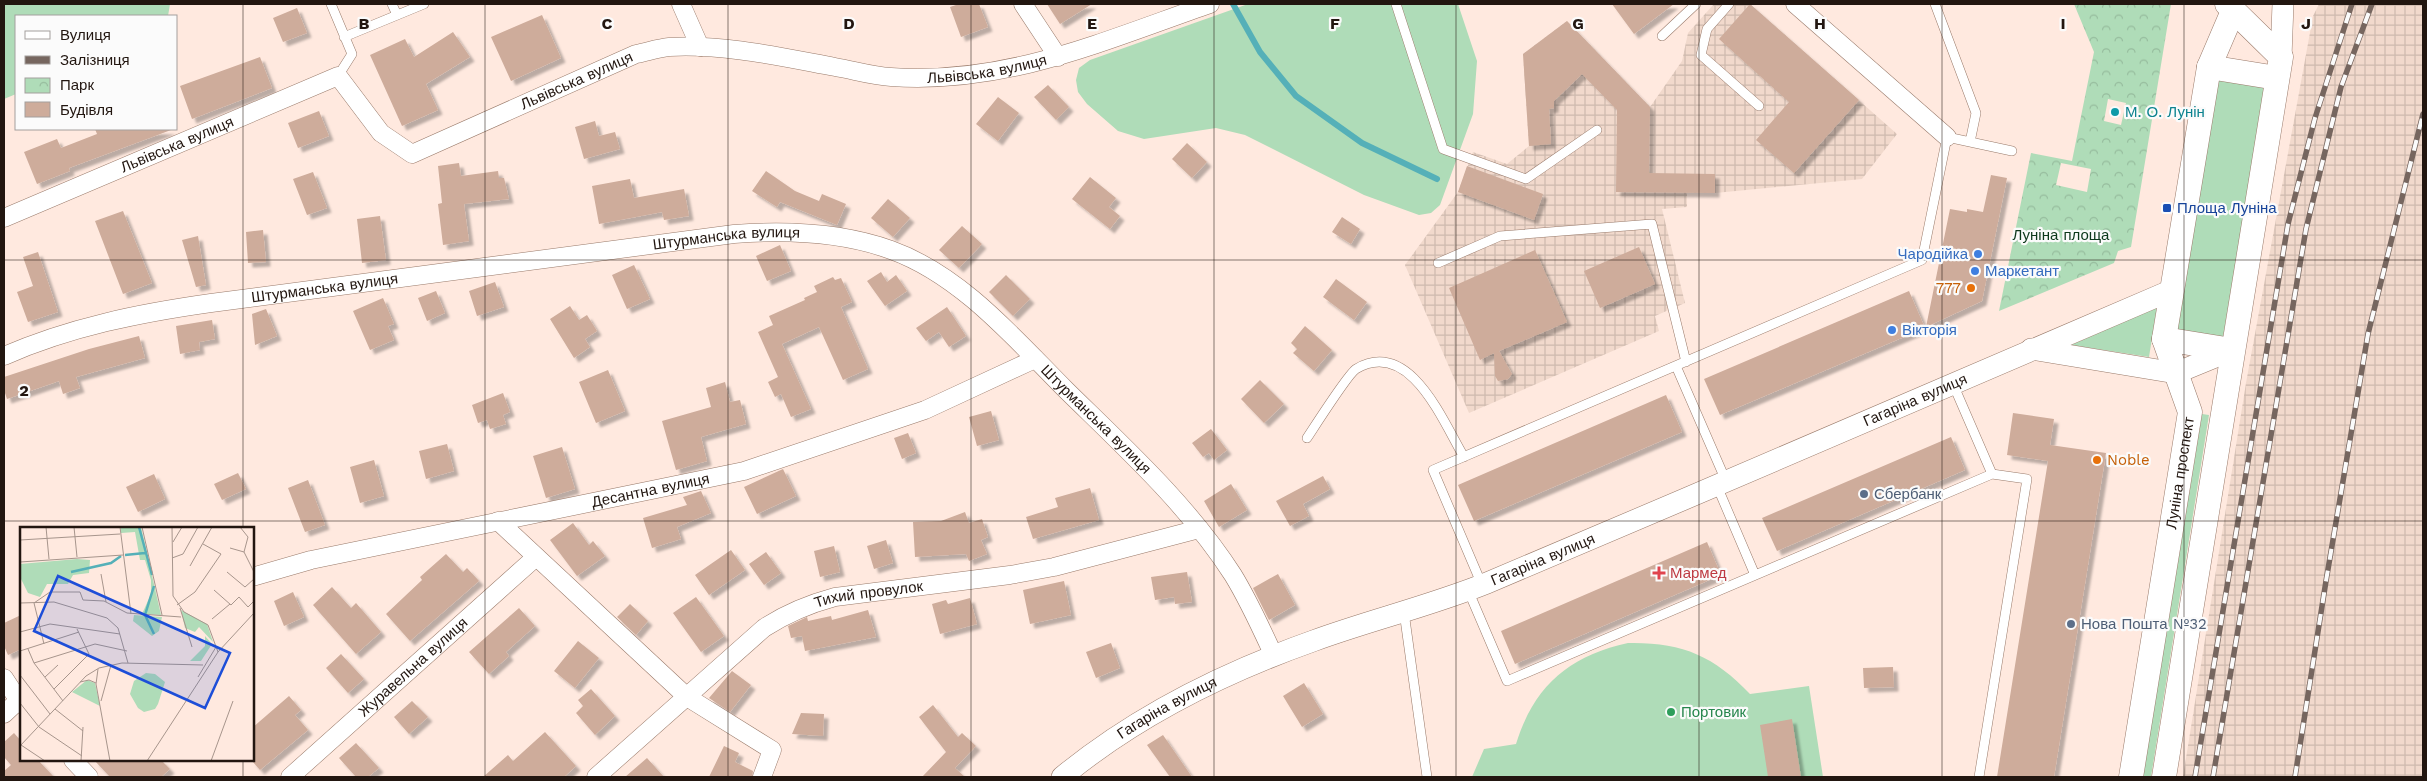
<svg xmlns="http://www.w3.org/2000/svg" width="2427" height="781" viewBox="0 0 2427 781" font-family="'Work Sans',sans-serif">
<defs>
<pattern id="industrial-grid" width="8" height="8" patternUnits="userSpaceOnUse" patternTransform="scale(1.25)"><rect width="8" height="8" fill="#f1d9cc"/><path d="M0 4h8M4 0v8" fill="none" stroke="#cebaae"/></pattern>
<pattern id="park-crowns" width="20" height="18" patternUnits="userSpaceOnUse" patternTransform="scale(1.25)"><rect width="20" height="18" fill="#afdcb8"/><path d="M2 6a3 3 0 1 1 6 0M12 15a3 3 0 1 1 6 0" fill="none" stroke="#96bc9d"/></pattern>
<filter id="shadow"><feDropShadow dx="4.5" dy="4.5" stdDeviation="1" flood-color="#0004"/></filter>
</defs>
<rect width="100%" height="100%" fill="#ffe9df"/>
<!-- industrial -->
<path fill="url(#industrial-grid)" d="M1714 4H1750L1897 134 1862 179 1715 193H1687V207L1662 209 1685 303 1655 316 1659 331 1469 413 1405 265 1458 192 1473 152 1507 164 1529 146 1523 54 1567 21 1650 107 1682 61 1688 33Z
M2319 4H2423V777H2183L2246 383 2313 16Z"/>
<!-- grass -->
<path fill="#afdcb8" d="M4 4H170L168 16H16V94L4 99Z
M1248 4H1458L1477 61 1473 114 1440 205 1431 213 1419 215 1364 195 1245 135 1216 128 1144 139 1118 131 1087 104 1078 92 1076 80 1079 68 1090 60Z
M2218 79 2265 86 2223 338 2176 330Z
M2157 307 2149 357 2071 345Z
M2202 414 2209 415 2151 777H2143Z
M1628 643C1681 642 1713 655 1750 694L1809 686 1823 777H1472L1484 749 1516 744C1534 686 1569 656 1628 643Z"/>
<!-- park -->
<path fill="url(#park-crowns)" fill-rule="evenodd" d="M2074 4H2171L2131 247 2118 251 2114 263 1999 311 2031 153 2072 161 2094 52ZM2108 99 2126 103 2121 125 2104 121ZM2061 163 2091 169 2087 192 2056 185Z"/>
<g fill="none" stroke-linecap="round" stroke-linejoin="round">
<!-- stream -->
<path stroke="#55b0b8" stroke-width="6" d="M1233 4 1260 52 1296 96 1362 143 1437 179"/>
</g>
<!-- building -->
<path fill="#ceac9b" filter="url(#shadow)" d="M959 4H979L988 27 961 37 950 7Z
M1047 4H1092L1060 24Z
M1612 4H1674L1634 34Z
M1750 4 1859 100 1794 173 1756 140 1789 102 1719 39Z
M297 8 307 33 283 42 273 18Z
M542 15 561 58 511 81 491 37Z
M1567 21 1650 107 1649 173 1715 174V193L1616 192 1617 110 1582 74 1554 101V108L1549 109 1551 144 1529 146 1523 54Z
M453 32 470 57 426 84 438 110 402 126 370 55 405 39 414 57Z
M260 57 272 88 192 119 180 86Z
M1048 85 1069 107 1056 120 1034 97Z
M998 97 1019 113 998 141 976 124Z
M319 111 329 136 298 148 288 123Z
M595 121 599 136 615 132 620 149 584 159 575 127Z
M95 129 171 130 69 168 70 171 37 184 24 152 57 139 61 148 97 134Z
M1187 143 1207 162 1192 178 1172 159Z
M459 163 461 176 498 171 499 178H504L509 199 464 204 469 241 443 245 438 204 442 203 438 166Z
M1467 166 1543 194 1534 220 1458 192Z
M766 171 795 191 819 201 822 194 846 204 837 225 780 202 777 207 752 191Z
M313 172 327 208 307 215 293 179Z
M1991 175 2007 178 1982 301 1926 327 1950 209 1967 212V209L1983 212Z
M1090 177 1116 198 1109 207 1120 216 1110 229 1072 199Z
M630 179 634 198 684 189 689 216 664 220 662 212 599 224 592 186Z
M888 199 910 218 893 237 871 218Z
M123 211 152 283 123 294 95 221Z
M380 216 386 260 362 263 357 219Z
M1342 217 1360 229 1351 244 1332 232Z
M962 226 982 244 959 268 939 250Z
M263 230 266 262 248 263 246 232Z
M198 236 206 285 196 287 182 240Z
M780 245 791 271 767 281 756 256Z
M1639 247 1655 284 1600 308 1584 271Z
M1535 250 1567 322 1499 351 1512 374 1508 379 1498 381 1495 376 1494 353 1480 360 1449 288Z
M38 252 58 312 28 322 17 292 33 286 23 257Z
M634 265 650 299 627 309 612 275Z
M881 272 887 282 896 275 907 291 885 306 867 281Z
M1006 275 1030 299 1013 316 989 292Z
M833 277 835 280 841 278 852 302 841 307 868 369 843 380 819 327 782 344 811 409 791 417 781 394 775 397 768 382 778 377 758 332 773 325 769 316 805 300 804 298 817 292 814 286Z
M1336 279 1367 302 1354 320 1323 297Z
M495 282 504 307 477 316 469 291Z
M436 291 445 313 427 321 418 298Z
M1909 291 1925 328 1720 415 1704 379Z
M383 298 394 324 388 326 394 340 370 350 353 311Z
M570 306 579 320 587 315 597 331 585 339 590 347 574 358 550 319Z
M947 307 966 336 949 347 939 332 926 341 916 328Z
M266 309 277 336 255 345 252 314Z
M212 320 215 339 199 342 200 350 180 354 176 326Z
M1305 326 1332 350 1314 371 1293 353 1297 349 1291 343Z
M139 336 145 358 76 377 80 388 63 394 59 381 7 399 4 390V377L89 349Z
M608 370 625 411 596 423 579 382Z
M1260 380 1284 404 1264 423 1241 399Z
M725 382 730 402 740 400 746 424 701 437 707 461 676 470 662 421 711 407 706 388Z
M503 393 510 412 503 415 506 424 490 429 487 420 478 423 472 405Z
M1666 395 1682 432 1474 521 1458 485Z
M991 411 999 440 977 446 969 417Z
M2013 413 2054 419 2050 445 2106 453 2054 777H1997L2048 461 2007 455Z
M1211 429 1227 450 1214 460 1209 453 1203 457 1192 443Z
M908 433 916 453 902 459 894 438Z
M1951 437 1965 470 1777 551 1762 518Z
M447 444 454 471 426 479 419 451Z
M562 447 575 489 546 498 533 456Z
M374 460 384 496 360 503 350 467Z
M783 469 796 496 757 514 744 487Z
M238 473 246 489 222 500 214 484Z
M154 474 165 499 138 512 126 487Z
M1323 476 1330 489 1303 504 1309 516 1290 526 1276 501Z
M308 480 325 525 305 532 288 488Z
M1231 484 1247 510 1219 527 1204 501Z
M1090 488 1099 520 1033 539 1026 517 1058 507 1055 498Z
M701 491 711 513 677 527 681 539 652 548 643 518 687 505 683 497Z
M965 512 969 523 982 519 988 537 981 540 987 554 969 561 966 554 915 557 913 522 941 521Z
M573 523 589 545 593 541 605 556 577 576 550 540Z
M886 540 893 563 874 569 867 546Z
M1707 542 1721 575 1515 664 1501 631Z
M834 546 840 572 820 577 814 551Z
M731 550 745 570 709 595 695 575Z
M766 552 781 573 764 585 749 564Z
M446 554 463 572 467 568 479 581 410 641 386 614 422 580 420 577Z
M1187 572 1192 602 1175 604 1174 597 1155 600 1151 577Z
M1278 574 1295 605 1269 620 1253 588Z
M1064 581 1071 615 1030 624 1023 590Z
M332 587 351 608 356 603 381 632 356 654 313 605Z
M293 592 304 617 284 626 274 601Z
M696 597 724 636 701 652 673 613Z
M970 598 977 624 940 634 932 604 946 600 948 604Z
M630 604 648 621 636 635 617 617Z
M519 608 535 626 506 652 509 656 489 674 469 652Z
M868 610 876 637 805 651 802 636 791 638 788 626 807 617 808 621 831 616 832 620Z
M21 615V649L8 655 4 646V623Z
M578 641 599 658 575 688 554 671Z
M1111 643 1120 668 1096 678 1086 652Z
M341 654 364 679 348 693 326 668Z
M1893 667 1894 687 1864 688 1863 668Z
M732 671 751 685 730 712 709 698Z
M1304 683 1323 714 1302 727 1283 696Z
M591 689 615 716 595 735 576 713 583 706 578 700Z
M289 696 301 710 295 715 308 730 260 770 252 761V728Z
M412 701 428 717 409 734 394 717Z
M933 705 958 737 962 733 976 746 955 768 965 777H922L946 752 919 717Z
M801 713 824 714 823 736 792 734Z
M1792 719 1801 777H1768L1760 725Z
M545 732 576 766 564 777H483L508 755 513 761Z
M14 733 21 741V760H38L54 777H4V771L11 765 4 757V742Z
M1163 735 1192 777H1170L1147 745Z
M356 743 379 768 368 777H356L339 758Z
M724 746 739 753 735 762 753 771 752 777H709Z
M647 758 664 777H625Z
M94 760H161L170 769 161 777H110Z"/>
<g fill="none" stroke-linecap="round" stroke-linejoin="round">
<!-- service casing -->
<g stroke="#997a6a" stroke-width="10">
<path id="service" d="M331 4 352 54 338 76
M392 4 397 15
M1396 4 1443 149 1526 179 1597 130
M1729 4 1707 29 1701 55 1759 106
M1935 4 1976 113 1970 142
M1662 36 1696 4
M344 37 424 4
M1438 263 1500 236 1652 224 1686 362
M1676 366 1726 481
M1953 384 1992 474
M1307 438C1315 426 1348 374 1356 369 1410 337 1443 422 1464 457
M1717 486 1755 575
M1482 585 1433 470 1922 260 1947 137 2012 151
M1468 590 1507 681 1992 474 2027 479 1979 777
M1404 612 1427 777"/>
</g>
<!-- minor casing -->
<g stroke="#997a6a" stroke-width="19">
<g id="minor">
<path d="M681 4 700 47"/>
<path d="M1023 4 1058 57"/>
<path d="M1795 4 1947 137"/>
<path id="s1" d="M4 218 338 76 381 133 412 154 636 54C647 52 658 48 669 47 725 44 781 57 835 67 853 70 872 76 891 77 1006 85 1103 41 1210 4"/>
<path id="s2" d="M4 356C70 327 140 313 211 303L734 234C787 230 841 232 891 250 961 275 1015 339 1066 390 1125 448 1188 505 1233 575 1249 601 1261 628 1274 656"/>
<path d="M498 521 687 697 772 750 762 777"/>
<path id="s3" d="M252 577 311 560 744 471 925 410 1035 359"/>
<path d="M4 678 21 704"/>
<path d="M4 714 21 698"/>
<path d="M73 760 89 777"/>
<path id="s4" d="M290 777 536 557"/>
<path id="s5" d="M596 777 764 628C787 613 809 604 835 597L1010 575 1054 567 1199 529"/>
</g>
</g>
<!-- tertiary casing -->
<g stroke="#997a6a" stroke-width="22">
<g id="tertiary">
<path d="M2281 57 2283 4"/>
<path d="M2031 349 2176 373 2232 350"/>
<path id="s6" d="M1062 777C1136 716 1223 673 1313 641 1370 620 1430 606 1487 583 1716 487 1943 387 2172 290"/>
</g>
</g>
<!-- secondary casing -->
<g stroke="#997a6a" stroke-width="25">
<g id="secondary">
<path d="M2209 67 2277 78"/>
<path d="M2164 339 2232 350"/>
<path id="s7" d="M2131 777 2190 412 2164 339 2209 67 2233 11"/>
<path d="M2164 777 2281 57 2227 4"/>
</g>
</g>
<!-- service -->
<use href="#service" stroke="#fff" stroke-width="9"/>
<!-- minor -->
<use href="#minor" stroke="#fff" stroke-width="18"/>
<!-- tertiary -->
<use href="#tertiary" stroke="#fff" stroke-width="21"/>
<!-- secondary -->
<use href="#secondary" stroke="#fff" stroke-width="24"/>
<!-- rail casing -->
<g stroke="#76665f" stroke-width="5.5">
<path id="rail" d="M2195 777 2288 224 2315 118 2352 4
M2213 777 2306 229 2341 87 2372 4
M2295 777 2326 581 2368 334 2423 114"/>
</g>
<!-- rail -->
<use href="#rail" stroke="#fbfbfb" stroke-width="4" stroke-dasharray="11" stroke-linecap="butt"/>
</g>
<!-- grid -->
<path fill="none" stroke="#221610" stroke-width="1" stroke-opacity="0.55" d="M243 4V528M485 4V777M728 4V777M971 4V777M1214 4V777M1456 4V777M1699 4V777M1942 4V777M2184 4V777M4 260H2423M4 521H2423M243 760V777"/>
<!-- markers -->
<circle fill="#0f9aa8" stroke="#fbfbfb" stroke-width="2" cx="2115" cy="112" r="5"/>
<rect fill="#1a4fb4" stroke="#fbfbfb" stroke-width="2" x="2162" y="203" width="10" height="10" rx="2.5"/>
<g fill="#3f7fe0" stroke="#fbfbfb" stroke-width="2">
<circle cx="1978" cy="254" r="5"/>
<circle cx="1975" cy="271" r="5"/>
<circle cx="1892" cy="330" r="5"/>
</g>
<g fill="#e8710a" stroke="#fbfbfb" stroke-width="2">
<circle cx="1971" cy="288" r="5"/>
<circle cx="2097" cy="460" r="5"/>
</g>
<g fill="#5c6f8a" stroke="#fbfbfb" stroke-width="2">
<circle cx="1864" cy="494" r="5"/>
<circle cx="2071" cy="624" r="5"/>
</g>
<path fill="#e0444e" stroke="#fbfbfb" stroke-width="2" d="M1656.5 565.5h5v5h5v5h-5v5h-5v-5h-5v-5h5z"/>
<circle fill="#2e9e5b" stroke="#fbfbfb" stroke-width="2" cx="1671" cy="712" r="5"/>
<g text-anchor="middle" stroke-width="4.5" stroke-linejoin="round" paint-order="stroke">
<!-- street labels -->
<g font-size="15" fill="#221610" stroke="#fbfbfb">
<text dy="5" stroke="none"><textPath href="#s1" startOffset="1072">Львівська вулиця</textPath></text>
<text dy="5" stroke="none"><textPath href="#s1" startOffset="652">Львівська вулиця</textPath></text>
<text dy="5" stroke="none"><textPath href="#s1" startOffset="188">Львівська вулиця</textPath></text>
<text dy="5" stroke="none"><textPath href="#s2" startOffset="734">Штурманська вулиця</textPath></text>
<text dy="5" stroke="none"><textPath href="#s2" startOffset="329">Штурманська вулиця</textPath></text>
<text dy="5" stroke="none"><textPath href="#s6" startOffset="936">Гагаріна вулиця</textPath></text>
<text dy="5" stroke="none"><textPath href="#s2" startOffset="1169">Штурманська вулиця</textPath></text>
<text dy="5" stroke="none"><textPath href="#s7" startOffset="308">Луніна проспект</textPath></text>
<text dy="5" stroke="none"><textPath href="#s3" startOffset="408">Десантна вулиця</textPath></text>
<text dy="5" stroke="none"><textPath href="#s6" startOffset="531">Гагаріна вулиця</textPath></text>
<text dy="5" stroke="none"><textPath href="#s5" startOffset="336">Тихий провулок</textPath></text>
<text dy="5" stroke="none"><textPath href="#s4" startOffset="165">Журавельна вулиця</textPath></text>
<text dy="5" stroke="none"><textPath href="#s6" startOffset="126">Гагаріна вулиця</textPath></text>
</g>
<!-- culture labels -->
<g font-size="15" fill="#0d838f" stroke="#fbfbfb" text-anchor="start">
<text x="2125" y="117">М. О. Лунін</text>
</g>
<!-- transit labels -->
<g font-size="15" fill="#164399" stroke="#fbfbfb" text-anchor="start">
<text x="2177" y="213">Площа Луніна</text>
</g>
<!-- park labels -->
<g font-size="15" fill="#0e391c" stroke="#fbfbfb">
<text x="2061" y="240">Луніна площа</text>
</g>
<!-- shop labels -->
<g font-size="15" fill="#366cbe" stroke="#fbfbfb" text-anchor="start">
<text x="1968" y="259" text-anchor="end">Чародійка</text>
<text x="1985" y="276">Маркетант</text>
<text x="1902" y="335">Вікторія</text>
</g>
<!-- food labels -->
<g font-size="15" fill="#c56008" stroke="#fbfbfb" text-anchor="end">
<text x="1961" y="293">777</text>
<text x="2107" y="465" text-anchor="start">Noble</text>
</g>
<!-- service labels -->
<g font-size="15" fill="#4e5e75" stroke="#fbfbfb" text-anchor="start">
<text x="1874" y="499">Сбербанк</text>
<text x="2081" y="629">Нова Пошта №32</text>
</g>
<!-- health labels -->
<g font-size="15" fill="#be3a42" stroke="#fbfbfb" text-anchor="start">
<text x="1670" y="578">Мармед</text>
</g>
<!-- leisure labels -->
<g font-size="15" fill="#27864d" stroke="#fbfbfb" text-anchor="start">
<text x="1681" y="717">Портовик</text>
</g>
</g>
<!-- overview -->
<g transform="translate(20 527)">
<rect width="234" height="234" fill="#ffe9df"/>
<path d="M101 0H121L141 88 122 87 131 67V53L125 33H120L115 5 101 6ZM57 32 70 33 69 46 53 48 48 57H27L20 70 8 66 0 50V37ZM161 83 187 97 193 115 179 100 175 105 165 101ZM114 88 142 90 139 104 132 109 113 94ZM126 146 135 147 145 155 138 177 135 182 124 185 118 181 110 167 114 154ZM67 153 75 156 80 179 52 165Z" fill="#afdcb8"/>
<path d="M185 109 192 117 181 134H170L185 119Z" fill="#afdcb8"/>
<path fill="none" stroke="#55b0b8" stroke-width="2.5" d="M119 0 132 48M105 28 125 26M51 45 91 36 101 29M134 59 125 88 134 107"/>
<path fill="none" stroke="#a7958c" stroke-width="1" d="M26 0 29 32M54 0 57 30M100 0 111 87M122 0 142 88M220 0 228 10 224 25M0 13 100 7M153 15 162 0M210 21 224 25 234 45M152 31 163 27 178 0M0 35 103 28M170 39 192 0M207 45 225 60 234 52M81 47 86 75M194 63 211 78 219 70 228 80 234 74M0 76 34 75 87 91 98 101 108 136M14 76 30 65H60L63 73 84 74 107 86 161 90M14 76 24 117M157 78 175 65 201 27 183 17M160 81 172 120M192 92 210 77M0 105 30 97 100 107M8 122 14 136 43 174M0 124 59 105M198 125 234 86M14 136 75 117 107 124M78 142 76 157 90 234M0 148 30 187M25 150 38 138M178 150 196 120M60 155 69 153 76 156M34 162 69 127 57 102M81 174 91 138M0 176 19 200 62 229M35 182 63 204M1 218 25 234M0 219 66 149 79 141 102 136 183 138M61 234 63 200M127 234 198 125 188 98 164 85 153 69 152 0M191 234 213 174"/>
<path fill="#1d4ed8" fill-opacity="0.15" stroke="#1d4ed8" stroke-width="2.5" d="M38 49 210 126 185 181 14 104Z"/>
<rect width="234" height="234" fill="none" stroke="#221610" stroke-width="2.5"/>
</g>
<g font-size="16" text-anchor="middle" font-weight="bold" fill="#221610" stroke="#fbfbfb" stroke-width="4.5" stroke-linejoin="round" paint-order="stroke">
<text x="364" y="29">B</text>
<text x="607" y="29">C</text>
<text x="849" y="29">D</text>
<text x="1092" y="29">E</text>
<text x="1335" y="29">F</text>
<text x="1578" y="29">G</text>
<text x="1820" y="29">H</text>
<text x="2063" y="29">I</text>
<text x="2306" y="29">J</text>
<text x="24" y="396">2</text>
</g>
<!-- border -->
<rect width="2427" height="781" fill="none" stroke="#221610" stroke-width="10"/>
<!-- legend -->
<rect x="15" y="15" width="162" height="115" fill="#fbfbfb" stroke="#a49f9d"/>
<rect x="25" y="31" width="25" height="8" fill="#ffffff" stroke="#a49f9d"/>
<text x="60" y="40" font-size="15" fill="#221610">Вулиця</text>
<rect x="25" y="56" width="25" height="8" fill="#76665f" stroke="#a49f9d"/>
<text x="60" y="65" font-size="15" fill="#221610">Залізниця</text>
<rect x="25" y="78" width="25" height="15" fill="url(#park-crowns)" stroke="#a49f9d"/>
<text x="60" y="90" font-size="15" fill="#221610">Парк</text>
<rect x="25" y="102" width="25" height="15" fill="#ceac9b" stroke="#a49f9d"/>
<text x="60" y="115" font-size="15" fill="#221610">Будівля</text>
</svg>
